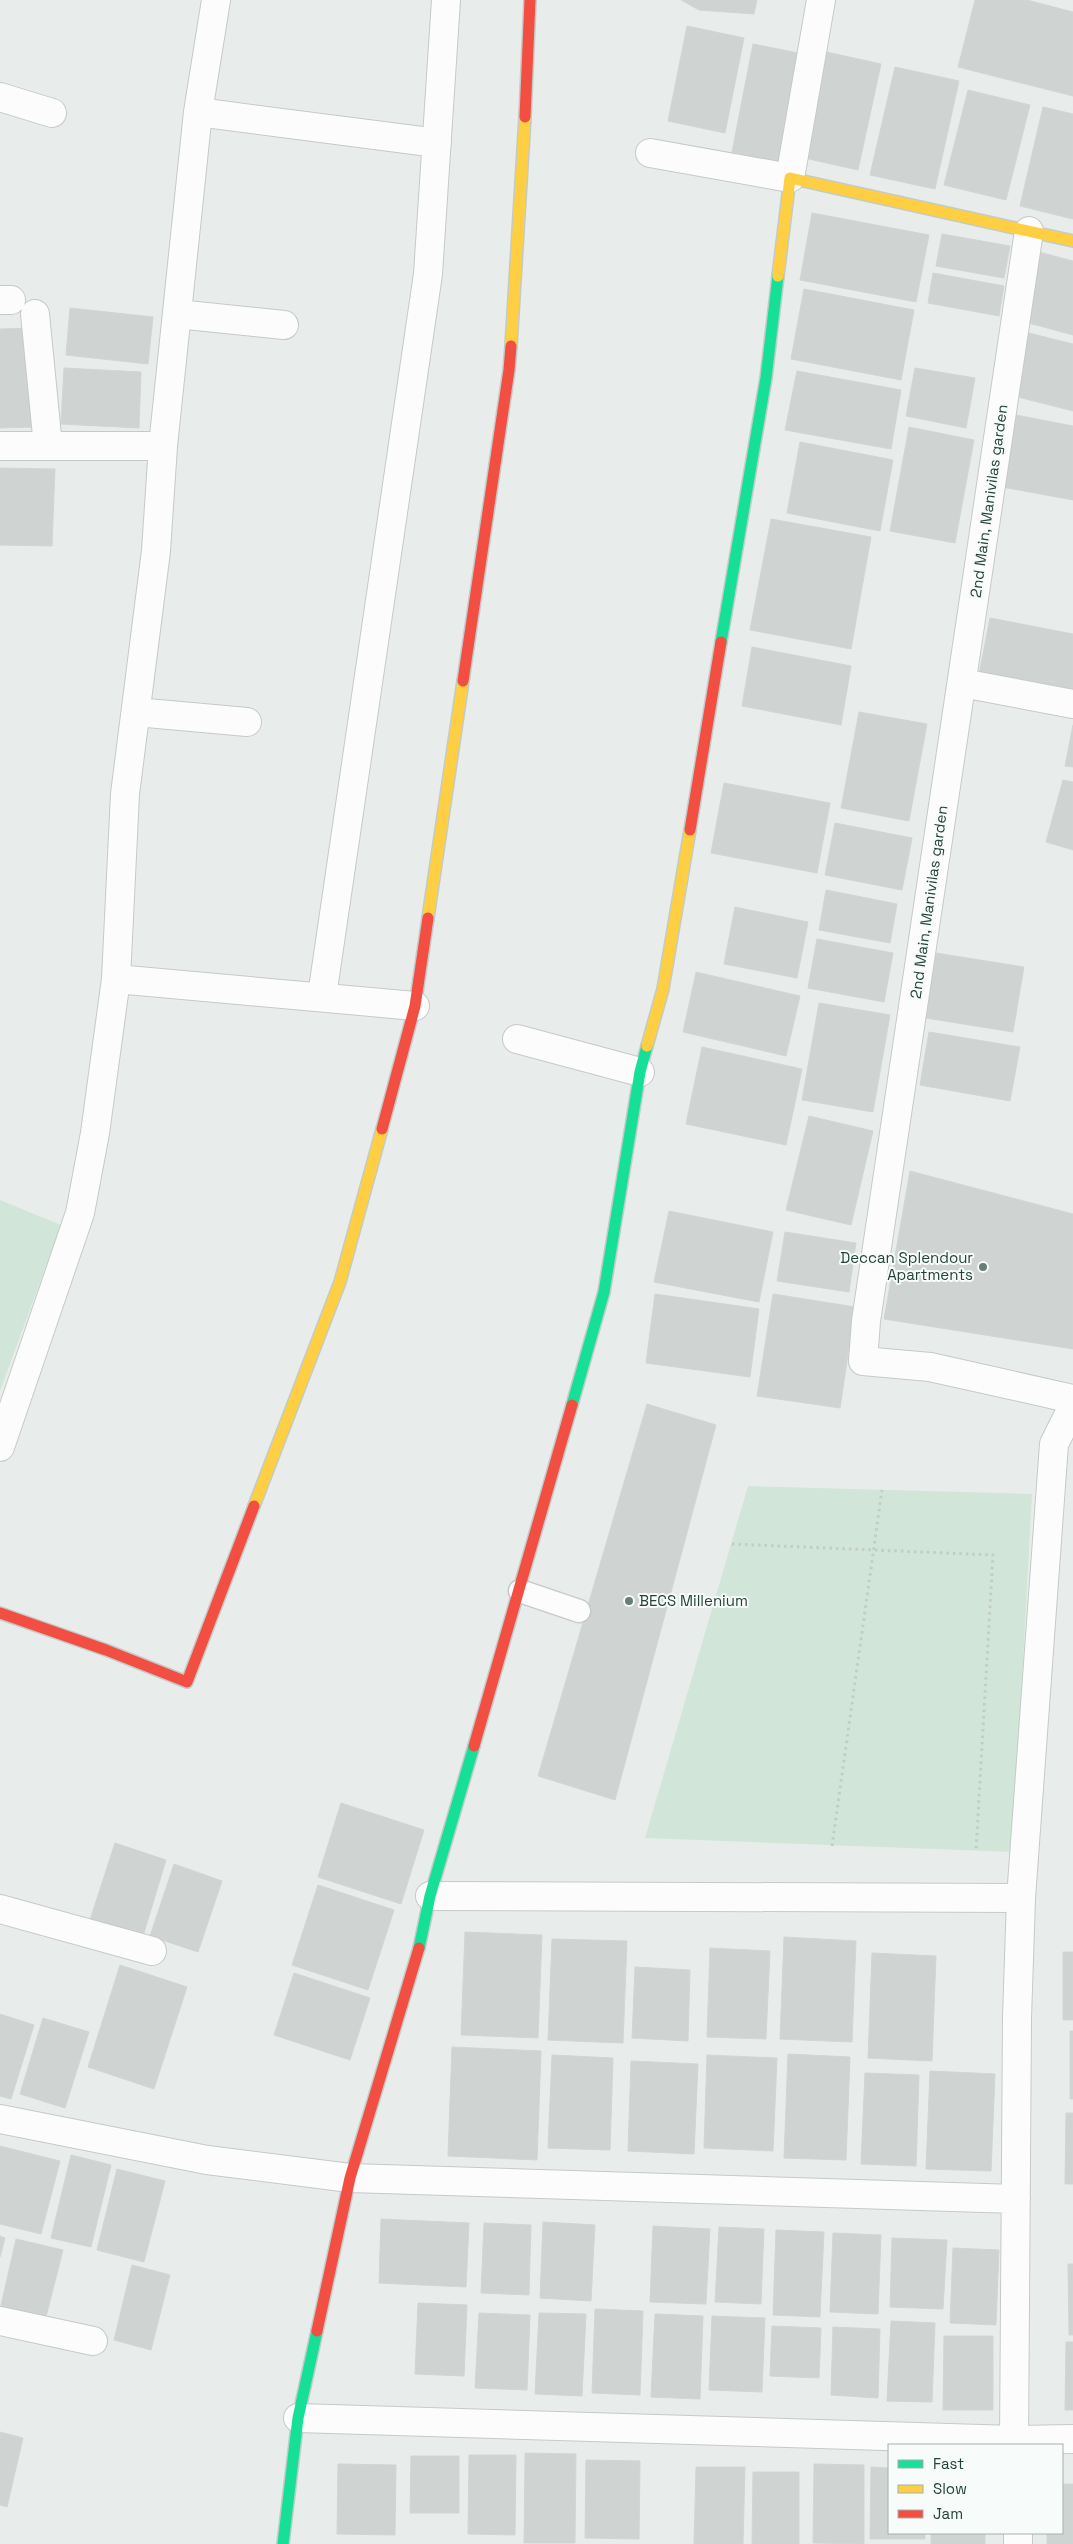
<svg xmlns="http://www.w3.org/2000/svg" width="1073" height="2544" viewBox="0 0 1073 2544" font-family="'Space Grotesk',sans-serif">
<rect width="100%" height="100%" fill="#e8edeb"/>
<!-- green -->
<path fill="#d1e6d8" d="M0 1200 61 1225 0 1391Z
M748 1486 1032 1494 1013 1852 645 1838Z"/>
<!-- building -->
<path fill="#cfd4d2" stroke="#d1d6d4" d="M681 0H757L754 14 699 10Z
M975 0H1027L1073 12V96L958 67Z
M687 26 744 38 725 133 668 121Z
M753 44 808 55 788 163 732 152Z
M822 51 881 64 858 170 800 157Z
M895 67 959 81 935 189 870 175Z
M968 90 1030 105 1006 200 944 185Z
M1043 107 1073 114V219L1020 206Z
M812 213 929 235 916 302 800 280Z
M942 234 1010 246 1004 278 936 266Z
M1039 252 1073 261V335L1021 321Z
M933 273 1004 286 999 316 928 303Z
M804 289 914 310 901 380 791 359Z
M70 308 153 317 148 364 66 355Z
M33 328 35 427 0 428V329Z
M1025 332 1073 344V411L1010 395Z
M64 368 141 372 139 428 61 424Z
M915 368 975 378 966 428 906 416Z
M797 371 901 390 891 449 785 430Z
M1016 415 1073 426V500L1002 487Z
M909 427 974 440 955 543 890 531Z
M800 442 893 460 880 531 787 513Z
M0 468 55 469 52 546 0 545Z
M771 519 871 537 851 649 750 630Z
M990 618 1073 634V703L977 685Z
M752 647 851 666 841 725 742 706Z
M859 712 927 724 909 821 841 808Z
M1073 725V767L1065 766Z
M1063 780 1073 782V850L1046 842Z
M724 783 830 803 817 873 711 853Z
M835 823 912 838 902 890 825 875Z
M826 890 897 904 890 943 819 930Z
M735 907 808 922 797 978 724 964Z
M817 939 893 953 884 1002 808 988Z
M936 953 1024 967 1013 1032 926 1018Z
M696 972 800 996 786 1056 683 1032Z
M819 1003 890 1015 873 1112 802 1100Z
M929 1032 1020 1047 1010 1101 920 1085Z
M702 1047 802 1069 786 1145 686 1124Z
M809 1116 873 1131 851 1225 786 1210Z
M910 1171 1073 1214V1349L884 1319Z
M669 1211 773 1232 759 1302 654 1282Z
M785 1232 856 1243 849 1292 777 1281Z
M655 1294 759 1309 750 1377 646 1363Z
M773 1294 855 1307 840 1408 757 1396Z
M647 1404 716 1425 615 1800 538 1776Z
M341 1803 424 1830 401 1904 318 1877Z
M115 1843 166 1860 143 1936 90 1920Z
M174 1864 222 1881 198 1952 150 1936Z
M318 1885 394 1910 368 1990 292 1965Z
M465 1932 542 1935 538 2038 461 2035Z
M784 1937 856 1941 852 2042 780 2039Z
M552 1939 627 1941 623 2043 548 2040Z
M710 1948 770 1951 766 2039 707 2037Z
M1063 1952H1073V2020H1063Z
M872 1953 936 1956 932 2061 868 2058Z
M120 1965 187 1987 154 2089 88 2067Z
M635 1967 690 1970 688 2041 632 2038Z
M294 1973 370 1998 350 2060 274 2035Z
M0 2014 34 2025 11 2099 0 2096Z
M43 2018 89 2032 65 2108 20 2094Z
M1070 2031H1073V2099H1070Z
M452 2047 541 2051 537 2160 448 2156Z
M788 2054 850 2057 846 2160 784 2158Z
M552 2055 613 2058 610 2150 548 2148Z
M707 2055 777 2058 773 2151 704 2148Z
M631 2061 698 2064 694 2154 628 2151Z
M930 2071 995 2074 991 2171 926 2169Z
M865 2073 919 2075 916 2166 861 2164Z
M1066 2113H1073V2184H1065Z
M0 2146 60 2161 41 2234 0 2224Z
M71 2155 111 2165 91 2247 51 2238Z
M117 2169 165 2181 144 2262 97 2250Z
M381 2219 469 2223 466 2287 379 2283Z
M543 2222 595 2225 591 2301 540 2298Z
M484 2223 531 2225 529 2295 481 2293Z
M653 2226 710 2229 706 2304 650 2302Z
M719 2227 764 2229 761 2304 715 2302Z
M776 2230 824 2232 820 2317 773 2315Z
M833 2233 881 2235 878 2314 830 2312Z
M0 2236 5 2238 0 2257Z
M892 2238 947 2240 943 2309 890 2307Z
M16 2239 63 2250 45 2321 0 2310Z
M953 2248 999 2250 996 2325 950 2323Z
M1068 2264H1073V2335H1069Z
M132 2265 170 2275 151 2350 114 2340Z
M418 2303 467 2305 464 2376 415 2374Z
M595 2309 643 2311 640 2395 592 2393Z
M479 2313 530 2315 527 2390 475 2388Z
M539 2313 586 2314 582 2396 535 2394Z
M655 2314 703 2316 700 2399 651 2397Z
M712 2316 765 2318 762 2392 709 2390Z
M891 2321 935 2323 932 2402 887 2401Z
M772 2326 821 2328 819 2378 770 2376Z
M833 2327 880 2329 878 2398 831 2395Z
M944 2336H993V2410H943Z
M1066 2342H1073V2410H1065Z
M0 2432 23 2438 7 2507 0 2505Z
M525 2453 576 2454 575 2543H524Z
M469 2455H516L515 2535 468 2534Z
M411 2456H459V2513H410Z
M586 2460 640 2461 639 2539 585 2538Z
M338 2464 396 2465 395 2535 337 2534Z
M814 2464 864 2465V2544L813 2543Z
M696 2467H745L743 2544H694Z
M871 2467 889 2468V2533H925V2539H870Z
M753 2472H799V2544H752Z
M1062 2484H1073V2544H1047V2533H1062Z
M931 2533H985V2544H931Z"/>
<g fill="none" stroke-linecap="round" stroke-linejoin="round">
<!-- lane casing -->
<g stroke="#c5cac8" stroke-width="25">
<path id="lane" d="M520 1591 579 1611"/>
</g>
<!-- street casing -->
<g stroke="#c5cac8" stroke-width="30">
<path id="street" d="M0 97 52 113
M198 112 437 143
M650 153 790 178 821 0
M1029 231 866 1321 863 1361 930 1367 1073 1399
M0 300H11
M35 314 48 446
M177 314 284 325
M0 446H163
M962 683 1073 704
M136 712 247 722
M116 979 415 1006
M322 996 428 274 446 0
M517 1039 640 1072
M0 1447 80 1213 95 1133 116 979 125 794 156 551 163 446 198 112 216 0
M430 1896 1021 1898
M0 1909 152 1951
M0 2119 207 2160 350 2178 1016 2199
M0 2321 93 2341
M298 2418 1014 2440 1073 2439
M1014 2445 1017 2018 1021 1898 1054 1444 1073 1406
M1018 2533V2544"/>
</g>
<!-- fast casing -->
<g stroke="#c3cbc8" stroke-width="14">
<path id="fast" d="M721 642 766 378 778 276
M572 1405 604 1292 640 1072 647 1046
M419 1948 430 1896 474 1746
M283 2544 298 2418 317 2331"/>
</g>
<!-- slow casing -->
<g stroke="#c3cbc8" stroke-width="14">
<path id="slow" d="M778 276 790 178 1073 241
M511 346 525 117
M428 918 463 681
M647 1046 663 989 690 830
M254 1506 340 1282 382 1129"/>
</g>
<!-- jam casing -->
<g stroke="#c3cbc8" stroke-width="14">
<path id="jam" d="M525 117 530 0
M463 681 509 370 511 346
M690 830 721 642
M382 1129 415 1006 428 918
M0 1613 106 1650 187 1682 254 1506
M474 1746 572 1405
M317 2331 350 2178 419 1948"/>
</g>
<!-- path -->
<path stroke="#c3ccca" stroke-width="3" stroke-dasharray="2.5 4" stroke-linecap="butt" d="M732 1544 993 1555 976 1851
M832 1846 882 1490"/>
<!-- lane -->
<use href="#lane" stroke="#fcfcfc" stroke-width="22"/>
<!-- street -->
<use href="#street" stroke="#fcfcfc" stroke-width="28"/>
<!-- fast -->
<use href="#fast" stroke="#16e098" stroke-width="11"/>
<!-- slow -->
<use href="#slow" stroke="#ffcf43" stroke-width="11"/>
<!-- jam -->
<use href="#jam" stroke="#f24e42" stroke-width="11"/>
</g>
<!-- markers -->
<g fill="#697e78" stroke="#f7fbf9" stroke-width="2">
<circle cx="983" cy="1267" r="5"/>
<circle cx="629" cy="1601" r="5"/>
</g>
<g text-anchor="middle" stroke-width="4" stroke-linejoin="round" paint-order="stroke">
<!-- street labels -->
<g font-size="15" fill="#24423a" stroke="#f7fbf9">
<text transform="translate(989 501) rotate(-82)" y="5">2nd Main, Manivilas garden</text>
<text transform="translate(929 902) rotate(-82)" y="5">2nd Main, Manivilas garden</text>
</g>
<!-- poi labels -->
<g font-size="15" fill="#24423a" stroke="#f7fbf9" text-anchor="end">
<text x="973" y="1263">Deccan Splendour<tspan x="973" dy="17">Apartments</tspan></text>
<text x="639" y="1606" text-anchor="start">BECS Millenium</text>
</g>
</g>
<!-- legend -->
<rect x="888" y="2444" width="175" height="90" fill="#f7fbf9" stroke="#a3b1ad"/>
<rect x="898" y="2460" width="25" height="8" fill="#16e098" stroke="#a3b1ad"/>
<text x="933" y="2469" font-size="15" fill="#24423a">Fast</text>
<rect x="898" y="2485" width="25" height="8" fill="#ffcf43" stroke="#a3b1ad"/>
<text x="933" y="2494" font-size="15" fill="#24423a">Slow</text>
<rect x="898" y="2510" width="25" height="8" fill="#f24e42" stroke="#a3b1ad"/>
<text x="933" y="2519" font-size="15" fill="#24423a">Jam</text>
</svg>
